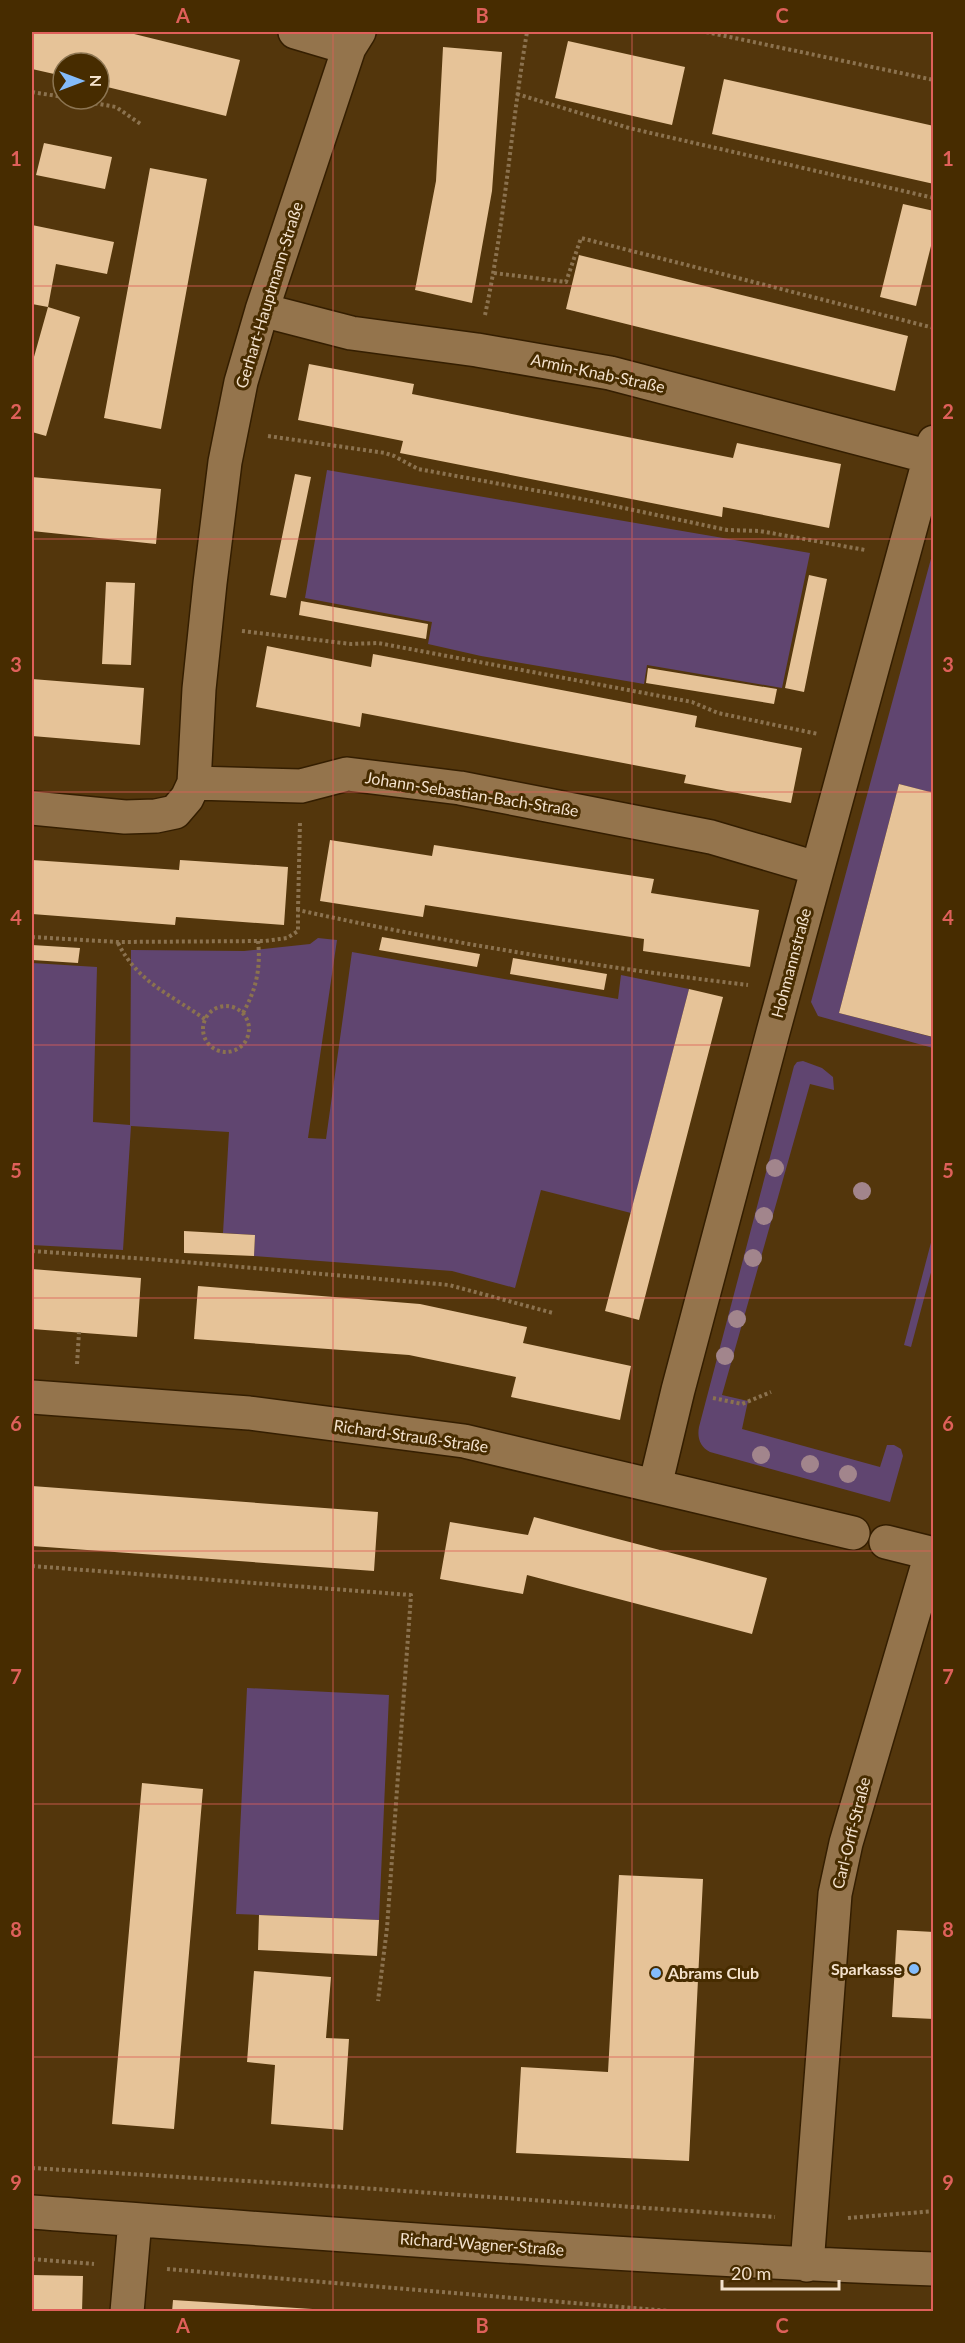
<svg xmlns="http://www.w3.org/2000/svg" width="965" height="2343" viewBox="0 0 965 2343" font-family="Lato,sans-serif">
<rect width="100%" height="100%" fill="#53360c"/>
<!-- green -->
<path fill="#604570" d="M327 470 810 553 782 688 647 665 644 684 481 656 428 644 432 622 305 598Z
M932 555 933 556V793L899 784 839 1013 932 1037 933 1034V1048L818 1016 811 1002Z
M318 938 337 940 308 1138 326 1139 352 952 618 999 621 975 689 989 631 1213 541 1190 515 1288 452 1271 254 1256 255 1235 223 1233 229 1132 131 1126 123 1250 32 1245V963L97 967 93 1122 130 1125 131 950 244 951 310 944Z
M803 1061 822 1068 833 1077 834 1090 810 1084 722 1395 748 1401 742 1429 880 1467 887 1445H894L901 1449 903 1456 890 1502 710 1452C700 1447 697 1438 699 1427L794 1066 797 1062Z
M933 1235V1265L911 1347 904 1345Z
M247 1688 389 1695 379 1920 236 1914Z"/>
<!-- building -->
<path fill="#e6c398" d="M32 32H126L240 60 226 116 99 85V63H63V76L32 69Z
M568 41 685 67 672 125 555 98Z
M443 47 502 52 492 191 472 303 415 290 436 181Z
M724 79 934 126V184L712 134Z
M44 143 112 157 105 189 36 175Z
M150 168 207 179 161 429 104 418Z
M903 204 934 211V234L916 306 880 297Z
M32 225 114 242 107 274 56 264 48 307 32 304Z
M579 255 908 336 895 391 566 309Z
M48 307 80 317 46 436 32 432V364Z
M309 364 414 384 412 394 733 458 737 443 841 464 829 528 723 507 722 517 400 453 403 441 298 420Z
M295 474 311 477 286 598 270 595Z
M32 477 161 489 156 544 32 531Z
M809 575 827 579 804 692 785 688Z
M106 582 135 583 131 665 102 664Z
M301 601 428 624 426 639 299 615Z
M267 646 371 667 373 654 697 716 695 727 802 748 791 803 684 783 686 775 362 713 360 727 256 707Z
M648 668 777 689 774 704 646 683Z
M32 679 144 688 140 745 32 736Z
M899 784 934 793 933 1037 839 1013Z
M330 840 432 856 434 845 654 879 651 893 759 910 750 967 643 951 644 939 425 905 423 917 320 901Z
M32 860 179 870 180 860 288 867 284 925 176 917 175 925 32 914Z
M382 937 480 954 477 967 379 950Z
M32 945 80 948 78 963 32 960Z
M513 958 607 974 604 990 510 974Z
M689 989 723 997 639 1320 605 1311Z
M184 1231 255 1235 254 1256 184 1253Z
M32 1269 141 1278 137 1337 32 1329Z
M198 1286 420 1304 527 1327 523 1343 631 1366 620 1420 511 1397 516 1377 409 1355 194 1339Z
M32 1486 378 1512 374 1571 32 1546Z
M534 1517 767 1578 752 1634 527 1575 523 1594 440 1579 450 1522 528 1535Z
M142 1783 203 1789 174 2129 112 2124Z
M619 1875 703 1879 689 2161 516 2153 521 2067 608 2072Z
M259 1915 379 1920 377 1956 258 1950Z
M897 1930 934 1932V2019L892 2017Z
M254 1971 331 1977 326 2038 349 2039 343 2130 271 2124 275 2065 247 2062Z
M32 2275 83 2276 82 2312H32Z
M173 2300 328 2310V2312H172Z"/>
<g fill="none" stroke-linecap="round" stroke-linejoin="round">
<!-- minor casing -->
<g stroke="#341e00" stroke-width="36">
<path id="minor" d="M295 32 349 48
M262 310 351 333 477 350 610 373 930 457
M194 783 301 786 347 774 460 788 711 837 816 868
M32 808 125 817 156 816 175 812 187 798 194 783 199 689 210 583 225 462 241 382 262 310 349 48 359 32
M32 1397 249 1413 464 1441 853 1533
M655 1486 678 1390 773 1032 934 442
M886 1542 934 1554
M32 2212C332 2234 632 2258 934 2269
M807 2265 835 1894 846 1843 931 1554
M127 2312 135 2220"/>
</g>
<!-- path -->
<path stroke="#8b724f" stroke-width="4" stroke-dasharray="3 3" stroke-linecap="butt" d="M706 32 934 80
M32 92 63 97
M517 94 629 128 934 198
M71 99 116 107 142 125
M494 273 566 282 581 238 934 328
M485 315C505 222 511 126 527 32
M268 436 385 453 394 456 418 469 577 498 727 530 760 531 865 550
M242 631 351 644 378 643 692 702 718 713 818 734
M298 910 300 821
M32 937 118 942 265 941 287 938 298 931V910C447 943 598 967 748 985
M118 943C138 983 172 995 206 1020
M203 1029a23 23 0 1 1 46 0a23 23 0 1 1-46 0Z
M243 1013C256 990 261 968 258 941
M32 1251 162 1260 449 1285 553 1313
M77 1364 79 1332
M713 1398 742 1404 771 1392
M32 1566 411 1595 387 1928 378 2001
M32 2168 361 2188 775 2217
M848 2218 934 2211
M32 2259 94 2264
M167 2269 681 2312"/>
<!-- minor -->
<use href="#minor" stroke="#94744c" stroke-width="33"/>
</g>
<!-- trees -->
<g fill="#a2858c">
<circle cx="775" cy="1168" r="9"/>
<circle cx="862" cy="1191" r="9"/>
<circle cx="764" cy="1216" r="9"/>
<circle cx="753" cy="1258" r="9"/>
<circle cx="737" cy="1319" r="9"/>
<circle cx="725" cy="1356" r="9"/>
<circle cx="761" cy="1455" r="9"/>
<circle cx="810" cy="1464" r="9"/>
<circle cx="848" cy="1474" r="9"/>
</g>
<!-- grid -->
<path fill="none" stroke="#df605a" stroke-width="1.5" stroke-opacity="0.55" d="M333 32V2312M632 32V2312M32 286H934M32 539H934M32 792H934M32 1045H934M32 1298H934M32 1551H934M32 1804H934M32 2057H934"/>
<!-- markers -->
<g fill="#84bcfb" stroke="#472c00" stroke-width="2">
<circle cx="914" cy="1969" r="6"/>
<circle cx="656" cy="1973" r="6"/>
</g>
<g text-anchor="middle" stroke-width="6" stroke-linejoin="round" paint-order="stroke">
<!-- street labels -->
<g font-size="16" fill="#f4e2cd" stroke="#472c00">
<text transform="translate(269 295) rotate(-73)" y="6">Gerhart-Hauptmann-Straße</text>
<text transform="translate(598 373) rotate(12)" y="6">Armin-Knab-Straße</text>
<text transform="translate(472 794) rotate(9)" y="6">Johann-Sebastian-Bach-Straße</text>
<text transform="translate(791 963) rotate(-75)" y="6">Hohmannstraße</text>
<text transform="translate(411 1436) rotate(8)" y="6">Richard-Strauß-Straße</text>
<text transform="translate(851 1833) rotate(-76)" y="6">Carl-Orff-Straße</text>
<text transform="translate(482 2244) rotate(4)" y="6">Richard-Wagner-Straße</text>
</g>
<!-- poi labels -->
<g font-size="16" font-weight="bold" fill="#f4e2cd" stroke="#472c00" text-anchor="end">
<text x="902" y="1975">Sparkasse</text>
<text x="668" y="1979" text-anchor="start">Abrams Club</text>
</g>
</g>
<!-- border -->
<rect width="965" height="2343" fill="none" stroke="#472c00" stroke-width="66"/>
<!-- north arrow -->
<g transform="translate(81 81) rotate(90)"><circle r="28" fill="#472c00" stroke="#8c7552" stroke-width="1.5"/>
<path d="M0-4.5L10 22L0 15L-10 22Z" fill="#84bcfb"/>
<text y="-9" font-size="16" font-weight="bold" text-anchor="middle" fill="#f4e2cd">N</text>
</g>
<!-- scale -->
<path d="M722 2280v9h117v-9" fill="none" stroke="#f4e2cd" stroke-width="3"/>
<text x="731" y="2280" font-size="18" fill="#f4e2cd" stroke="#472c00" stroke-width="4.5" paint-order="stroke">20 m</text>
<rect x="33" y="33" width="899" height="2277" fill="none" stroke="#df605a" stroke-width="2"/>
<g font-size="20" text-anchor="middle" font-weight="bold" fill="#df605a">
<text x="183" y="23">A</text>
<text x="482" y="23">B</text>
<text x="782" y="23">C</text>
<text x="16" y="166">1</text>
<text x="948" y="166">1</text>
<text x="16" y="419">2</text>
<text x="948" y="419">2</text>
<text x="16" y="672">3</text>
<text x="948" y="672">3</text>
<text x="16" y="925">4</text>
<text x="948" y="925">4</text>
<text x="16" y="1178">5</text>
<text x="948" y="1178">5</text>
<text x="16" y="1431">6</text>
<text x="948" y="1431">6</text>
<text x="16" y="1684">7</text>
<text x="948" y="1684">7</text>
<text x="16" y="1937">8</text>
<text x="948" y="1937">8</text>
<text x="16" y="2190">9</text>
<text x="948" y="2190">9</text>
<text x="183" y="2333">A</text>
<text x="482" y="2333">B</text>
<text x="782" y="2333">C</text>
</g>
</svg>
